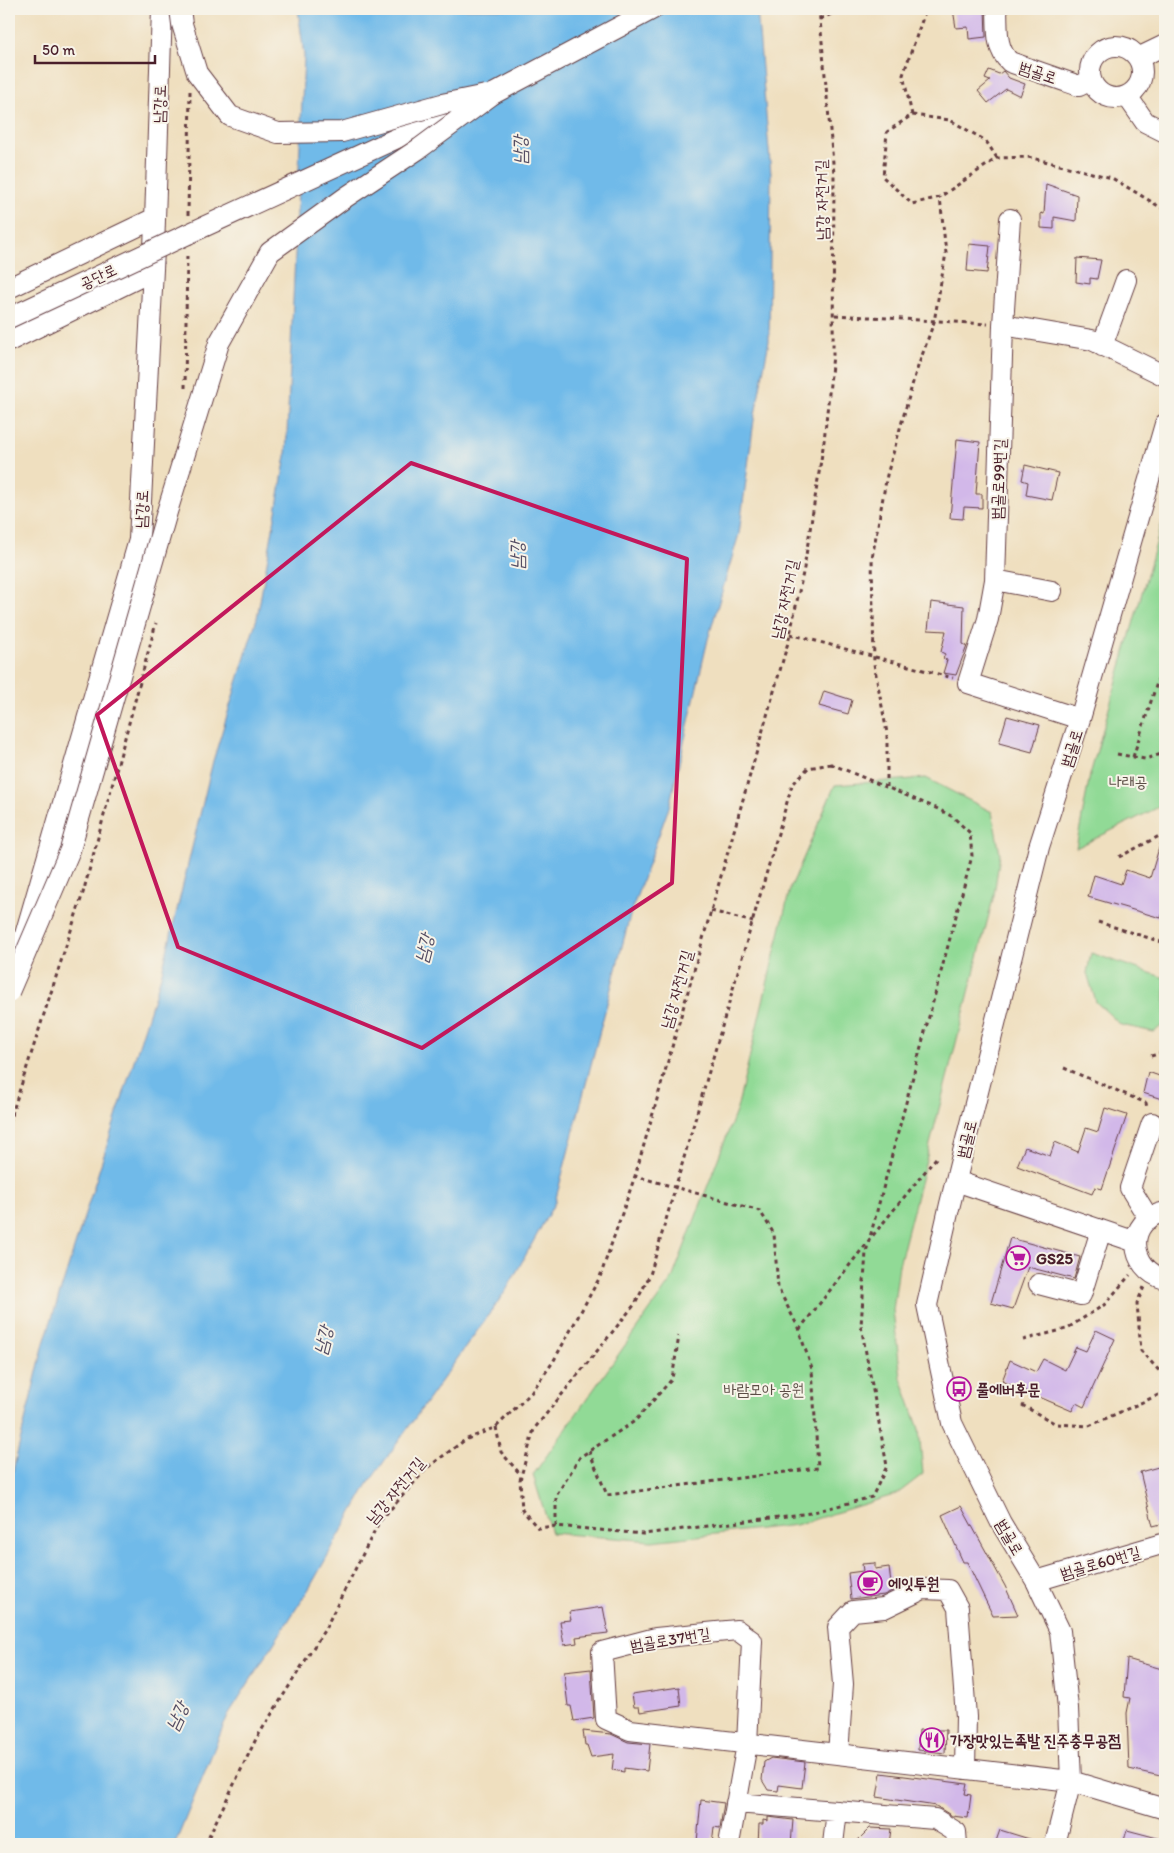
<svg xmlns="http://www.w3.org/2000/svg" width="1174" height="1853" viewBox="0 0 1174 1853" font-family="Itim,'Poor Story',sans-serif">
<rect width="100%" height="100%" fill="#f7f3e8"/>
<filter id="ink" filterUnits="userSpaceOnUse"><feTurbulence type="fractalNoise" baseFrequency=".02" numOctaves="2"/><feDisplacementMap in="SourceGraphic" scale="10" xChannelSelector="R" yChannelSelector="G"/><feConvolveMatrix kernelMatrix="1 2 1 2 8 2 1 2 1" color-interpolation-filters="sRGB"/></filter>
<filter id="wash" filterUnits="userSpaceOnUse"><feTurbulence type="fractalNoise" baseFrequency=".0096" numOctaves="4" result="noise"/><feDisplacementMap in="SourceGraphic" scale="20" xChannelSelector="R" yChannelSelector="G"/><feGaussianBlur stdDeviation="1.12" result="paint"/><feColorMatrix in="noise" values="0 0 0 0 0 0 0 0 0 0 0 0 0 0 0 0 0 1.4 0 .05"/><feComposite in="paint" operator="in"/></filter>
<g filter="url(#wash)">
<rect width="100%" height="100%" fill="#efdfbf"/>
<!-- green -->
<path fill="#91da96" stroke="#6e7c60" d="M1165 512V804L1076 848 1090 775Z
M926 778 992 812 1000 854 994 895 899 1265 893 1310 901 1378 919 1429 923 1474 897 1494 796 1525 652 1541 551 1533 533 1475 672 1279 737 1109 790 889 835 785Z
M1091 953 1165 978V1023L1154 1032 1121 1025 1096 1002 1087 973Z"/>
<!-- water -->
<path fill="#70bae9" stroke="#5d6c8a" d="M298 9H757L771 174 769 341 754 420 739 534 708 639 669 807 631 912 555 1202 507 1289 368 1484 310 1587 228 1715 175 1844H9V1487L44 1343 161 976 213 761 257 618 286 456 304 56Z"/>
<g id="blocks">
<!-- building -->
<path fill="#d2b8e9" d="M953 9H985L986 37 969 39 968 27 956 28Z
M989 70 999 74 1003 71 1009 78 1025 84 1020 96 1006 89 988 103 978 91 990 81 985 79Z
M1046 184 1077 195 1076 221 1054 217V229L1041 228V213L1044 214Z
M969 244 990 246 987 273 967 271Z
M1077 258 1101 260 1097 279 1090 278V284L1076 282Z
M957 439 980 442 976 494H982V508L964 507 963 519 950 518Z
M1025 465 1058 473 1052 500 1026 495 1028 482 1022 480Z
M931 602 964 606 963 644 967 646 956 675 943 673 947 660 943 659 945 654 941 652 946 631 928 630Z
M824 691 852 700 848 714 819 706Z
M1007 716 1040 725 1032 752 999 743Z
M1162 838H1165V906L1161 918 1088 897 1094 875 1121 884 1126 870 1150 878Z
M1148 1072 1165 1078V1100L1143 1093Z
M1105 1108 1127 1115 1102 1189 1095 1187 1092 1194 1017 1166 1025 1147 1050 1156 1055 1142 1078 1152 1086 1128 1098 1132Z
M1010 1238 1080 1257 1074 1279 1028 1267 1013 1309 991 1303Z
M1096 1330 1115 1339 1084 1407 1076 1403 1072 1411 1002 1381 1010 1360 1036 1372 1043 1359 1065 1370 1076 1347 1086 1351Z
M1162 1466 1165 1478V1523L1153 1526 1140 1472Z
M961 1506 1005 1586 1018 1615 993 1616 967 1562H963L942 1515Z
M875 1563V1569L889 1567 892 1591 884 1595 851 1599 848 1573 863 1571 862 1564Z
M603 1607 608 1633 576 1637 577 1643 564 1645 560 1621 571 1620 569 1612Z
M1127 1659 1162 1669 1160 1681 1165 1683V1777L1129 1769 1127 1713 1130 1698 1124 1697Z
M591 1669 594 1718 574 1721 571 1706H568L564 1672Z
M679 1687 681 1706 640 1712 639 1707H634L632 1694Z
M919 1730H946L945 1753 918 1750Z
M583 1731 611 1734 628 1742 650 1744 647 1771 624 1768V1772L612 1770 614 1754 591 1757 587 1745H585Z
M771 1758 805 1762 802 1788 779 1785 778 1791 768 1790 762 1780 764 1762Z
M881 1773 967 1784 965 1794 971 1795 968 1818 952 1816 936 1806 877 1797Z
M701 1800 724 1803 720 1828 714 1827 712 1844 697 1842Z
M768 1817 793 1820 791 1844H758L759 1824H763V1820L768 1821Z
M870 1828 891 1829 889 1844H854Z
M1000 1830 1036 1841 1035 1844H995Z
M1127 1830 1165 1840V1844H1123Z"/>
</g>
</g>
<g filter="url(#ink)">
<use href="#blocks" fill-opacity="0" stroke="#633c41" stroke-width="1"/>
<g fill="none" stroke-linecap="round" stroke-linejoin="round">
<!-- minor casing -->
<g stroke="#633c41" stroke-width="22">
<path id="minor" d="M997 9C998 27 995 49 1010 62L1079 86 1091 80
M1090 72a26 26 0 1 1 52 0a26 26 0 1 1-52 0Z
M1138 58 1165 45
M1127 96 1145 122 1165 132
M188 234 493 94 653 9
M9 288 155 218
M1003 325 1010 219
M9 341 152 271
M1102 346 1126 280
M995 580 1052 591
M1080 719 968 683 988 619 995 580 1003 325 1092 340 1165 376
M22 945 139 540 154 250 162 9
M956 1181 1136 1242
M1165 1212C1125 1219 1128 1269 1165 1279
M1149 1219 1130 1188 1152 1123
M1039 1284 1081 1295 1101 1230
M1036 1581 1165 1543
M838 1754 843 1684 838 1627 853 1611 884 1608 923 1589 948 1590 958 1608 966 1717 965 1769
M736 1803 935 1819 956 1832 957 1844
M729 1844 747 1744 752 1641 737 1630 656 1638 602 1652 606 1719 630 1730 1071 1781 1165 1809
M833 1844 837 1811
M1055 1844 1071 1781 1068 1708 1060 1631 1036 1581 1001 1523 952 1423 927 1305 950 1204 1039 847 1080 719 1165 424"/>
</g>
<!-- path -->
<path stroke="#633c41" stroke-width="3" stroke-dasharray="4 4" stroke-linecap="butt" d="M820 19 843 9
M912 115 903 75 926 9
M997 158 986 141 950 120 912 115 887 132 883 177 912 204 940 197 997 158 1028 157 1112 178 1165 210
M188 215 190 91
M835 315 988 324
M185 388 187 254
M790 634 953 678
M1117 754 1145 759 1165 753
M1133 757 1165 658
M831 764 936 808 953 817 970 833 972 856 866 1252 861 1326 887 1466 872 1497 810 1513 643 1534 556 1526 538 1528 522 1510 520 1480 534 1429 635 1304 650 1275 792 785 808 768Z
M887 787V733L874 664 872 558 887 475 915 375 934 322 946 253 940 197
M1119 857 1165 833
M711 911 753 922
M1098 922 1165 943
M1151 1056 1165 1052
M1064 1068 1146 1103 1147 1108
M9 1123 83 893 156 623
M1144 1287 1137 1303 1141 1351 1165 1377
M799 1330 870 1239 936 1158
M1023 1340 1066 1329 1104 1305 1130 1275
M1022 1405 1056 1424 1089 1426 1165 1392
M496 1427 501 1452 521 1475
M589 1451 607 1495 818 1468 812 1369 797 1325 778 1288 774 1234 760 1211 635 1176
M556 1526V1496L580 1457 635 1421 672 1379 679 1336
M205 1844 256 1739 325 1629 379 1522 428 1467 465 1440 496 1427 531 1393 553 1362 600 1277 635 1176 789 639 804 568 824 441 833 355 834 174 819 9"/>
<!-- minor -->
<use href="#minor" stroke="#fff" stroke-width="20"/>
<!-- minor-bridge casing -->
<g stroke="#633c41" stroke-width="22" stroke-linecap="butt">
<path id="minor-bridge" d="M180 9 182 24 197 73 230 116 278 133 342 132 442 104 486 95
M9 318 188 234
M9 992 70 850 167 512 219 343 270 252 346 197 420 148 493 94"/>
</g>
<!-- minor-bridge -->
<use href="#minor-bridge" stroke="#fff" stroke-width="20"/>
</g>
</g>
<!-- marked area -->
<path fill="none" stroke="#c2185b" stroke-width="4" stroke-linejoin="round" d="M411 463 687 559 672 883 422 1048 178 947 97 715Z"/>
<!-- icons -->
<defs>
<g id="supermarket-ring" transform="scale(1.25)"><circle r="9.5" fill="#f7f3e8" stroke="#b5179e" stroke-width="1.5"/><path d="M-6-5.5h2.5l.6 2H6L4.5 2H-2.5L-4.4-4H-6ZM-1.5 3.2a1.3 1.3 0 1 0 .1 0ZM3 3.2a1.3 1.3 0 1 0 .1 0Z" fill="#b5179e"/></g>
<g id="bus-ring" transform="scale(1.25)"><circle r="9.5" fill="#f7f3e8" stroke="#b5179e" stroke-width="1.5"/><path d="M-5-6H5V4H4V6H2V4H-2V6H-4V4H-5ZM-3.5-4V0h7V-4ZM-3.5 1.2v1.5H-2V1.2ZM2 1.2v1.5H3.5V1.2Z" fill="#b5179e"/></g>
<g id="cafe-ring" transform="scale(1.25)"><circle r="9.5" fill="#f7f3e8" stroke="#b5179e" stroke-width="1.5"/><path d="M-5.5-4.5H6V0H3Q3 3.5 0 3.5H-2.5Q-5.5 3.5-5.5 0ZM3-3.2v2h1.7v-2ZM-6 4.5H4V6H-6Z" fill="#b5179e"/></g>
<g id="restaurant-ring" transform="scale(1.25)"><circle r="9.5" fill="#f7f3e8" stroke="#b5179e" stroke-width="1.5"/><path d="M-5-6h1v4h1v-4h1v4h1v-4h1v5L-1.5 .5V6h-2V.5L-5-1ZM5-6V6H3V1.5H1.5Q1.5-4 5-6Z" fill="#b5179e"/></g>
</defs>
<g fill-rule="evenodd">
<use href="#supermarket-ring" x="1018" y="1258"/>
<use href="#bus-ring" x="959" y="1389"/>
<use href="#cafe-ring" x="870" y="1583"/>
<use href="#restaurant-ring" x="932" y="1740"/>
</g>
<g text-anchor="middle" stroke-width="4" stroke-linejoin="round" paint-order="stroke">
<!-- street labels -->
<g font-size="16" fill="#4a1f2b" stroke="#f7f3e8">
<text transform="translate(1038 72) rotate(19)" y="6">범골로</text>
<text transform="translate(159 104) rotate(-88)" y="6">남강로</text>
<text transform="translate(821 200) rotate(-91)" y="6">남강 자전거길</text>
<text transform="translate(98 276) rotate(-25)" y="6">공단로</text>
<text transform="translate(998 479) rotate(-88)" y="6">범골로99번길</text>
<text transform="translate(141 509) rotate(-87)" y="6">남강로</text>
<text transform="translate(784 599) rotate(-78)" y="6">남강 자전거길</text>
<text transform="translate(1071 748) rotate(-72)" y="6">범골로</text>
<text transform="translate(676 989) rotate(-74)" y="6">남강 자전거길</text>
<text transform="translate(966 1139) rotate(-76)" y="6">범골로</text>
<text transform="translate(395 1490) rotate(-50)" y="6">남강 자전거길</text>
<text transform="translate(1010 1537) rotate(60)" y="6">범골로</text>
<text transform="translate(1100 1562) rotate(-16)" y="6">범골로60번길</text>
<text transform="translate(670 1639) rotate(-9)" y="6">범골로37번길</text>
</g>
<!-- park labels -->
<g font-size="16" fill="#5c4e46" stroke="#f7f3e8">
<text x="1128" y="787">나래공</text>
<text x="764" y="1395">바람모아 공원</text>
</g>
<!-- poi labels -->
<g font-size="16" font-weight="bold" fill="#4a1f2b" stroke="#f7f3e8" text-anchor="start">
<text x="1036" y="1264">GS25</text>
<text x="976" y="1395">풀에버후문</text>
<text x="888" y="1589">에잇투원</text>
<text x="950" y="1746">가장맛있는족발 진주충무공점</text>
</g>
<!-- water labels -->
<g font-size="18" font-style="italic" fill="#554e64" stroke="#f7f3e8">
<text transform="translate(520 150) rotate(-90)" y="6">남강</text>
<text transform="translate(517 555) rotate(-90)" y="6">남강</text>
<text transform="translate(424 948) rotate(-76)" y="6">남강</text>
<text transform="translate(323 1340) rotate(-76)" y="6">남강</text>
<text transform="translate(177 1716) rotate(-65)" y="6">남강</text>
</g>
</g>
<!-- margin -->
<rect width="1174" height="1853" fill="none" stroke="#f7f3e8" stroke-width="30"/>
<!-- scale -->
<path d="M35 55v8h120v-8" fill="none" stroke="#4a1f2b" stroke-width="2.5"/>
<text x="42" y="55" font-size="15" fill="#4a1f2b" stroke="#f7f3e8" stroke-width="4" paint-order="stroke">50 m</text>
</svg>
